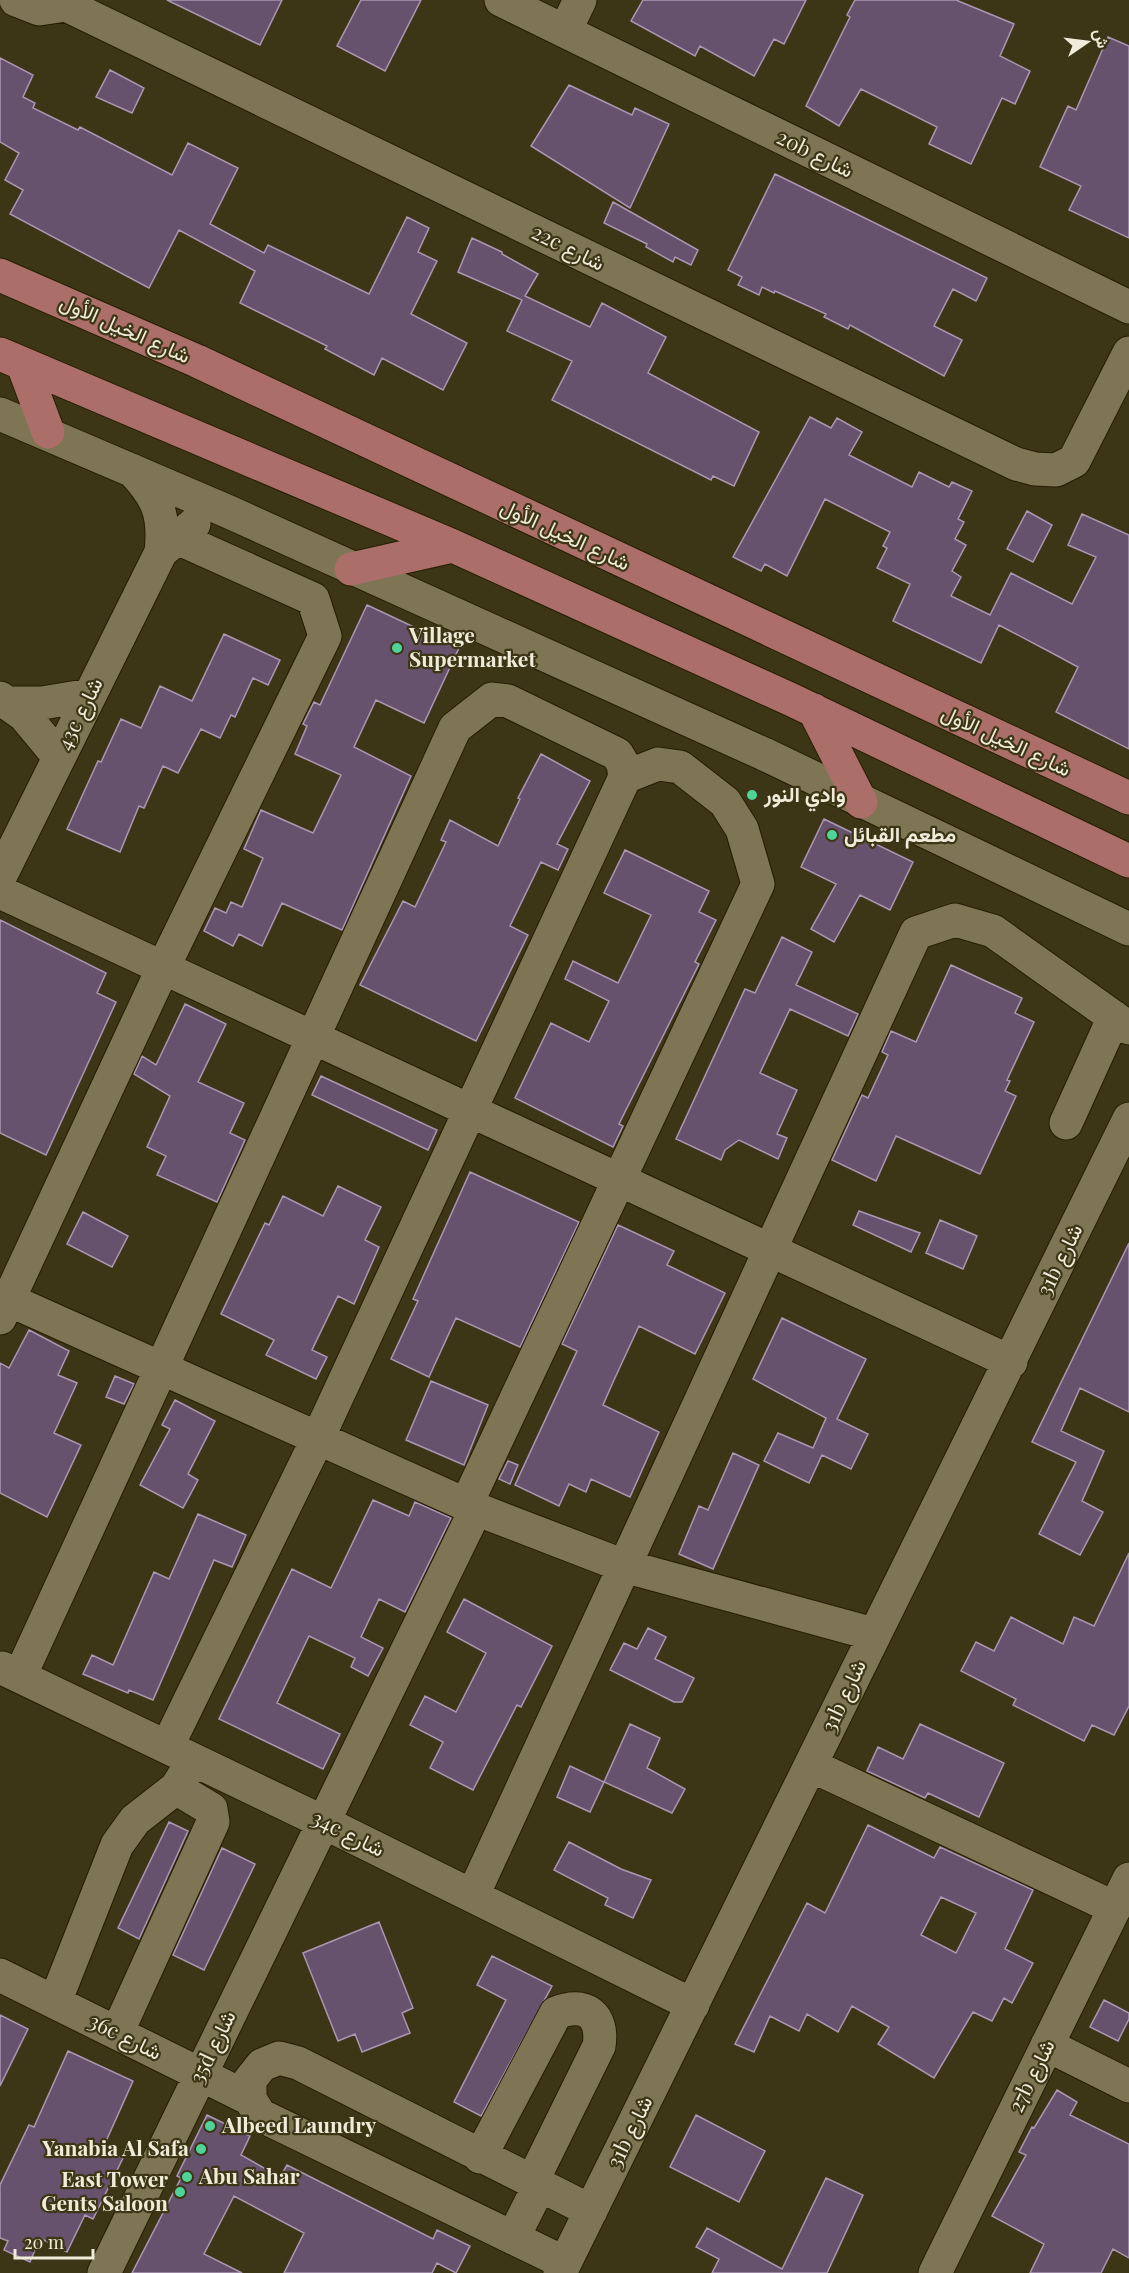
<svg xmlns="http://www.w3.org/2000/svg" width="1129" height="2273" viewBox="0 0 1129 2273" font-family="'Playfair Display',Vazirmatn,serif">
<rect width="100%" height="100%" fill="#3d3616"/>
<!-- building -->
<path fill="#66526d" stroke="#ab96b4" stroke-width="1.5" fill-rule="evenodd" d="M167 0H282L260 45Z
M361 0H421L385 71 337 46Z
M643 0H806L784 44 774 39 754 76 700 46 695 56 631 21Z
M855 0H956L1014 24 1000 56 1030 71 1015 104 1002 98 971 164 929 144 937 127 861 89 839 126 806 106 850 17 847 15Z
M1108 37 1129 46V238L1069 210 1081 186 1040 167 1068 106 1076 110Z
M0 58 33 75 23 97 35 103 33 108 78 130 80 127 172 175 188 143 238 168 210 224 264 253 268 245 369 294 407 217 429 228 418 252 437 261 411 314 467 343 443 390 382 358 374 375 325 349 327 346 240 303 255 271 179 230 149 288 10 214 23 190 5 180 19 153 0 142Z
M110 70 144 88 132 113 96 97Z
M569 85 632 115 635 108 669 124 630 208 531 146Z
M775 174 987 278 976 301 953 289 934 326 962 340 944 376 850 325 848 329 824 317 826 314 775 291 774 293 762 287 759 295 738 285 742 277 728 270Z
M613 202 698 250 691 265 675 257 673 262 646 247 647 244 604 223Z
M472 238 502 252V254L538 274 525 296 590 327 602 303 666 337 648 373 759 432 734 486 713 476 711 480 552 400 572 361 507 331 522 300 458 272Z
M810 417 831 428 837 418 862 432 849 455 912 487 919 472 949 487 952 482 972 491 958 519 964 522 955 539 966 545 952 571 961 577 951 596 990 615 1011 573 1072 604 1096 557 1068 545 1082 514 1129 535V749L1056 712 1078 667 1052 653 999 625 981 663 893 621 910 584 877 568 887 548 883 546 890 532 825 499 787 576 765 564 761 571 733 557Z
M1027 511 1052 525 1033 562 1007 549Z
M367 605 459 648 424 723 376 700 354 747 411 776 342 930 282 903 262 946 239 934 233 946 204 931 215 908 226 913 231 902 242 907 263 858 244 849 261 810 313 833 341 775 295 754 307 726 303 724 314 702 320 705Z
M224 634 280 660 268 685 253 678 235 717 231 715 220 738 201 729 178 773 163 766 144 808 139 806 120 852 67 829 98 761 101 762 121 719 141 728 160 686 192 701Z
M541 754 590 781 557 844 568 849 558 870 541 862 510 926 528 935 476 1041 360 985 403 901 415 907 446 842 441 840 450 820 498 846 520 799 518 798Z
M824 819 913 862 890 910 860 895 834 942 811 929 836 884 801 867Z
M625 850 709 891 699 912 716 920 695 962 699 964 619 1124 623 1126 613 1147 515 1098 551 1023 589 1042 609 1001 565 979 573 961 618 983 651 915 604 893Z
M0 920 106 973 97 993 116 1002 46 1155 0 1133Z
M782 937 812 952 796 985 858 1014 848 1036 790 1009 760 1073 797 1090 777 1134 787 1138 778 1159 739 1140 725 1150 721 1160 676 1139 745 989 755 993Z
M951 965 1022 998 1015 1013 1034 1022 1007 1080 1010 1081 1005 1091 1016 1096 980 1174 896 1136 876 1181 832 1160 862 1095 868 1098 888 1055 882 1052 891 1031 916 1042Z
M185 1004 226 1024 198 1082 244 1103 230 1133 245 1140 217 1202 157 1175 166 1156 147 1147 170 1096 134 1074 142 1056 156 1065Z
M321 1076 437 1130 428 1150 312 1095Z
M470 1172 579 1222 520 1347 456 1318 429 1377 391 1359 418 1301 413 1299Z
M338 1186 381 1207 365 1240 379 1247 354 1304 338 1296 312 1350 327 1357 316 1379 266 1355 274 1340 221 1314 265 1223 269 1225 283 1196 323 1216Z
M859 1211 920 1233 911 1252 853 1225Z
M83 1212 128 1236 112 1267 67 1244Z
M940 1220 977 1236 963 1269 926 1253Z
M618 1225 674 1251 667 1265 725 1293 695 1354 639 1326 614 1380 603 1405 659 1432 630 1497 591 1479 586 1492 569 1484 559 1506 515 1485 577 1351 562 1344Z
M1129 1243V1412L1080 1388 1061 1431 1104 1451 1082 1501 1103 1512 1080 1555 1039 1534 1076 1462 1032 1442Z
M782 1318 866 1359 837 1419 868 1434 851 1469 822 1455 809 1483 764 1461 778 1433 813 1448 826 1418 753 1379Z
M29 1330 69 1351 58 1375 77 1383 54 1433 81 1445 47 1517 0 1493V1363L9 1368Z
M115 1376 134 1384 124 1404 106 1397Z
M431 1381 488 1405 464 1465 406 1440Z
M175 1400 215 1421 188 1474 198 1480 183 1508 140 1485 170 1429 162 1425Z
M733 1453 759 1465 713 1569 679 1554 699 1506 708 1510Z
M508 1461 518 1465 510 1484 499 1479Z
M373 1500 409 1516 415 1502 451 1518 405 1612 379 1599 361 1637 383 1648 368 1676 351 1667 355 1658 309 1636 277 1703 340 1734 323 1769 219 1719 292 1569 331 1588Z
M198 1514 246 1535 232 1567 214 1560 153 1700 129 1690 128 1693 83 1674 92 1655 113 1665 154 1572 169 1579Z
M1129 1553V1706L1114 1735 1092 1725 1084 1741 1013 1705 1016 1699 961 1671 976 1642 994 1651 1011 1617 1063 1644 1074 1617 1094 1626Z
M464 1599 552 1646 521 1707 517 1705 473 1790 430 1768 443 1742 410 1725 425 1696 456 1712 486 1653 447 1632Z
M648 1628 666 1637 655 1659 694 1678 682 1702H674L610 1670 624 1643 637 1649Z
M630 1724 660 1738 647 1768 685 1789 672 1813 604 1782Z
M920 1724 1004 1763 979 1817 928 1793 925 1798 867 1771 878 1747 903 1759Z
M570 1766 604 1782 590 1812 557 1797Z
M169 1822 188 1831 139 1939 118 1928Z
M868 1825 934 1858 940 1847 1033 1890 1005 1949 1033 1963 1012 2003 1004 1998 992 2021 973 2012 934 2078 878 2044 889 2027 852 2006 838 2032 807 2014 799 2031 770 2016 754 2052 735 2044 807 1903 825 1913ZM941 1897 976 1913 956 1953 921 1935Z
M569 1842 621 1869 651 1880 633 1918 605 1905 608 1898 554 1870Z
M222 1848 255 1864 204 1970 173 1955Z
M379 1922 413 2008 402 2013 410 2033 362 2052 355 2034 338 2041 303 1953Z
M492 1956 552 1986 481 2116 454 2102 506 2000 477 1985Z
M1104 2000 1129 2013V2019L1118 2041 1090 2027Z
M0 2015 28 2029 0 2086Z
M68 2051 133 2081 103 2148 123 2158 93 2219 85 2215 67 2252 40 2238 30 2262 4 2250 8 2241 0 2238V2185L29 2125 34 2127Z
M1057 2090 1077 2102 1070 2115 1129 2144V2258L1113 2249 1101 2273H1030L1044 2244 992 2216 1026 2155 1019 2152 1032 2127 1034 2128Z
M207 2115 250 2136 241 2155 280 2177 287 2165 433 2239 437 2230 470 2246 456 2273 437 2263 432 2273H284L304 2233 234 2196 204 2254 242 2273H132L181 2178 177 2176Z
M696 2115 765 2151 739 2202 670 2167Z
M826 2178 863 2195 827 2273H712L719 2259 696 2247 707 2228 782 2269Z"/>
<g fill="none" stroke-linecap="round" stroke-linejoin="round">
<!-- minor casing -->
<g stroke="#241d00" stroke-width="35">
<path id="minor" d="M16 0 39 9 66 5
M62 0 66 5 1016 464 1035 469 1056 470 1074 461 1129 353
M501 0 1129 307
M565 31 580 0
M0 414 229 512 764 754 1129 929
M132 470C158 497 165 515 161 552
M0 698 24 715 59 757
M10 703H42L90 695
M0 877 161 552 194 524
M0 892 1011 1362
M1066 1123 1114 1017
M9 1300 476 1509 624 1566 873 1634
M0 1318 163 968 325 636 313 599 175 537
M467 1503 758 884 742 829 725 802 680 767 658 764 625 777
M2 1668 323 1822 693 2005
M20 1676 455 728 492 699 508 701 617 754 623 764 625 777 318 1438 167 1747
M812 1766 1115 1908
M473 1895 916 933 955 920 993 931 1129 1028
M0 1975 250 2099
M55 2002 117 1845 135 1820 176 1788 188 1769
M117 2033 213 1822 211 1809 176 1788
M1047 2045 1129 2086
M480 2157 556 2013C585 2001 604 2015 599 2046L532 2182
M513 2238 539 2186
M565 2263 260 2115 250 2099V2080L262 2065 279 2058 298 2063 591 2211
M104 2273 476 1509
M560 2273 1129 1119
M935 2273 1129 1879"/>
</g>
<!-- major casing -->
<g stroke="#241d00" stroke-width="35">
<path id="major" d="M0 275 197 361 1129 798
M0 354 453 546 792 700 1129 861
M23 365 48 432
M351 569 453 546
M814 710 861 802"/>
</g>
<!-- minor -->
<use href="#minor" stroke="#7d7553" stroke-width="33"/>
<!-- major -->
<use href="#major" stroke="#ab6e69" stroke-width="33"/>
</g>
<!-- markers -->
<g fill="#50d398" stroke="#3d3616" stroke-width="2">
<circle cx="397" cy="648" r="6"/>
<circle cx="752" cy="795" r="6"/>
<circle cx="832" cy="835" r="6"/>
<circle cx="210" cy="2126" r="6"/>
<circle cx="201" cy="2149" r="6"/>
<circle cx="187" cy="2177" r="6"/>
<circle cx="180" cy="2192" r="6"/>
</g>
<g text-anchor="middle" stroke-width="4.5" stroke-linejoin="round" paint-order="stroke">
<!-- street labels -->
<g font-size="21" fill="#f0ecd9" stroke="#3d3616">
<text transform="translate(815 154) rotate(26)" y="7">20b شارع</text>
<text transform="translate(568 248) rotate(26)" y="7">22c شارع</text>
<text transform="translate(125 329) rotate(24)" y="7">شارع الخيل الأول</text>
<text transform="translate(565 535) rotate(25)" y="7">شارع الخيل الأول</text>
<text transform="translate(80 714) rotate(-64)" y="7">43c شارع</text>
<text transform="translate(1006 741) rotate(25)" y="7">شارع الخيل الأول</text>
<text transform="translate(1060 1260) rotate(-64)" y="7">31b شارع</text>
<text transform="translate(844 1696) rotate(-65)" y="7">31b شارع</text>
<text transform="translate(348 1834) rotate(26)" y="7">34c شارع</text>
<text transform="translate(125 2037) rotate(26)" y="7">36c شارع</text>
<text transform="translate(213 2047) rotate(-64)" y="7">35d شارع</text>
<text transform="translate(1032 2076) rotate(-64)" y="7">27b شارع</text>
<text transform="translate(630 2132) rotate(-64)" y="7">31b شارع</text>
</g>
<!-- poi labels -->
<g font-size="21" font-weight="bold" fill="#f0ecd9" stroke="#3d3616" text-anchor="start">
<text x="409" y="643">Village<tspan x="409" dy="24">Supermarket</tspan></text>
<text x="764" y="802">وادي النور</text>
<text x="844" y="842">مطعم القبائل</text>
<text x="222" y="2133">Albeed Laundry</text>
<text x="189" y="2156" text-anchor="end">Yanabia Al Safa</text>
<text x="199" y="2184">Abu Sahar</text>
<text x="168" y="2187" text-anchor="end">East Tower<tspan x="168" dy="24">Gents Saloon</tspan></text>
</g>
</g>
<!-- north arrow -->
<g transform="translate(1087 42) rotate(76)" stroke="#3d3616" stroke-width="4.5" paint-order="stroke">
<path d="M0-4.5L10 22L0 15L-10 22Z" fill="#f0ecd9"/>
<text y="-9" font-size="16" font-weight="bold" text-anchor="middle" fill="#f0ecd9">ش</text>
</g>
<!-- scale -->
<path d="M15 2249v9h78v-9" fill="none" stroke="#f0ecd9" stroke-width="3"/>
<text x="24" y="2249" font-size="18" fill="#f0ecd9" stroke="#3d3616" stroke-width="4.5" paint-order="stroke">20 m</text>
</svg>
